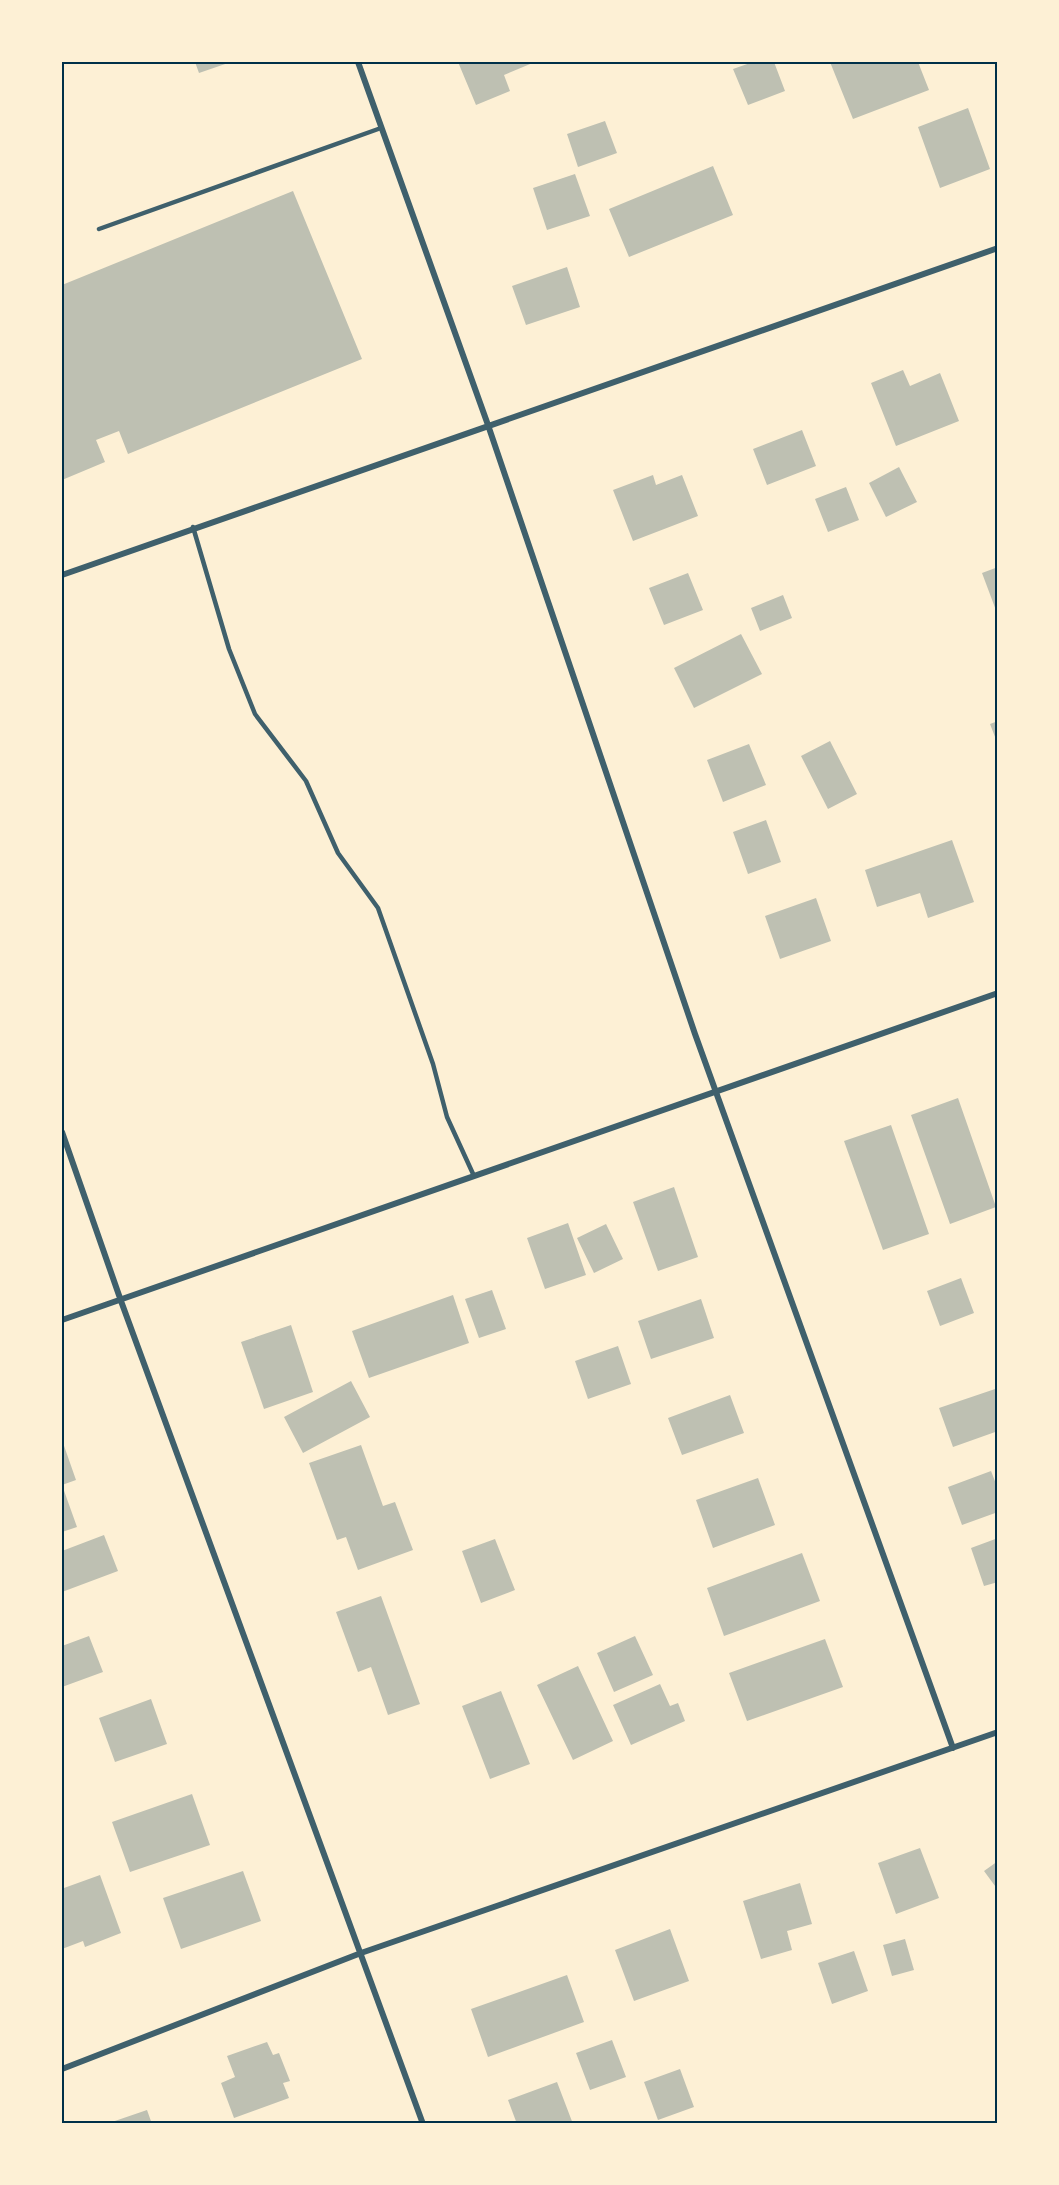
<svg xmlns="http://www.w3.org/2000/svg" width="1059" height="2185" viewBox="0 0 1059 2185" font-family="'Alegreya Sans',sans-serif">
<rect width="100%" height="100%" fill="#fdf0d5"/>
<!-- building -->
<path fill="#bec0b2" d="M195 62H231L199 73Z
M458 62H535L504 75 510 91 476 105Z
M753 62H774L785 91 748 105 733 69Z
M830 62H918L929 90 853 119Z
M968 108 990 169 940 188 918 127Z
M605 121 617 153 578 167 567 134Z
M713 166 733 215 629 257 609 209Z
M575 174 590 216 547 230 533 188Z
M293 191 362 359 128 454 119 431 96 440 105 462 62 480V285Z
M567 267 580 307 526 325 512 286Z
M903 370 910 386 940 373 959 421 896 446 871 383Z
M802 430 816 466 767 485 753 449Z
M899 467 917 502 886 517 869 483Z
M653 475 656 485 682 475 698 516 633 541 613 490Z
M846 487 859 520 828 532 815 499Z
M998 567V613H997L982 573Z
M688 573 703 610 664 625 649 588Z
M783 595 792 618 760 631 751 608Z
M741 634 762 674 694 708 674 668Z
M998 721V742H997L990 724Z
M830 741 857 794 828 809 801 756Z
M749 744 766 785 723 802 707 760Z
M766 820 781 862 748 874 733 832Z
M952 840 974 902 928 918 920 893 877 907 865 870Z
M816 898 831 941 780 959 765 916Z
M958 1098 996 1207 950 1224 911 1115Z
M891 1125 929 1234 883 1250 844 1141Z
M674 1187 698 1257 658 1271 633 1202Z
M568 1223 586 1275 545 1289 527 1238Z
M606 1224 623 1259 594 1273 577 1238Z
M961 1278 974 1313 940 1326 927 1291Z
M492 1290 506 1329 479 1338 465 1299Z
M453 1295 469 1343 369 1378 352 1331Z
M701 1299 714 1338 651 1359 638 1321Z
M291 1325 313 1392 264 1409 241 1342Z
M618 1346 631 1384 588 1399 575 1361Z
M351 1381 370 1417 303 1453 284 1417Z
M998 1388V1431L953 1447 939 1408Z
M730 1395 744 1433 682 1455 668 1418Z
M62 1440 76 1480 62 1485 77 1527 62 1532Z
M361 1445 383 1506 395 1502 413 1550 358 1570 346 1537 337 1540 309 1463Z
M991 1471 998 1489V1512L962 1525 948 1487Z
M758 1478 775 1525 713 1548 696 1500Z
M104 1535 118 1571 62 1592V1551Z
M998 1538V1582L984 1586 971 1548Z
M495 1539 515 1590 481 1603 462 1551Z
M802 1553 820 1601 724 1636 707 1588Z
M381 1596 420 1704 388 1715 371 1667 358 1672 336 1612Z
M89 1636 103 1672 62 1687V1646Z
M635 1636 653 1675 614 1692 597 1653Z
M825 1639 843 1687 747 1721 729 1673Z
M578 1666 613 1741 573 1760 537 1685Z
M660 1684 670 1706 678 1703 685 1721 631 1745 613 1705Z
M501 1691 530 1764 490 1779 462 1706Z
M151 1699 167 1744 115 1762 99 1718Z
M192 1794 210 1845 130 1872 112 1822Z
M920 1848 939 1898 896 1914 878 1863Z
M998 1861V1890L984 1871Z
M243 1871 261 1921 181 1949 163 1898Z
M100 1875 121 1933 85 1947 83 1941 62 1949V1883L64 1888Z
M800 1883 812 1924 787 1931 792 1950 761 1959 743 1901Z
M670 1929 689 1981 634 2001 615 1950Z
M905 1939 914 1970 892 1976 883 1945Z
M854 1951 868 1991 832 2004 818 1963Z
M567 1975 584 2022 488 2057 471 2009Z
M612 2040 626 2077 590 2090 576 2053Z
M267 2042 273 2055 279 2053 290 2081 283 2083 289 2098 234 2118 221 2083 235 2077 227 2056Z
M680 2069 694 2107 658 2120 644 2082Z
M557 2082 573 2124H517L508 2100Z
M147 2110 152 2124H109V2123Z"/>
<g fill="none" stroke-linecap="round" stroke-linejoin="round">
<!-- service -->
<path stroke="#3f606c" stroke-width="4.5" d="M99 229 381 128
M193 527 229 649 255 714 306 781 338 853 378 908 433 1064 447 1117 474 1176"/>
<!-- minor -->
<path stroke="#3f606c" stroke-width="6" d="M358 62 488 425 695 1034 953 1748
M62 575 998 248
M62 1132 121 1301 423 2124
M62 1320 998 993
M62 2069 361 1953 998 1732"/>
</g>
<!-- border -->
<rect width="1059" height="2185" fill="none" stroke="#fdf0d5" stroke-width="126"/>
<rect x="63" y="63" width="933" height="2059" fill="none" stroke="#003049" stroke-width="2"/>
</svg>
